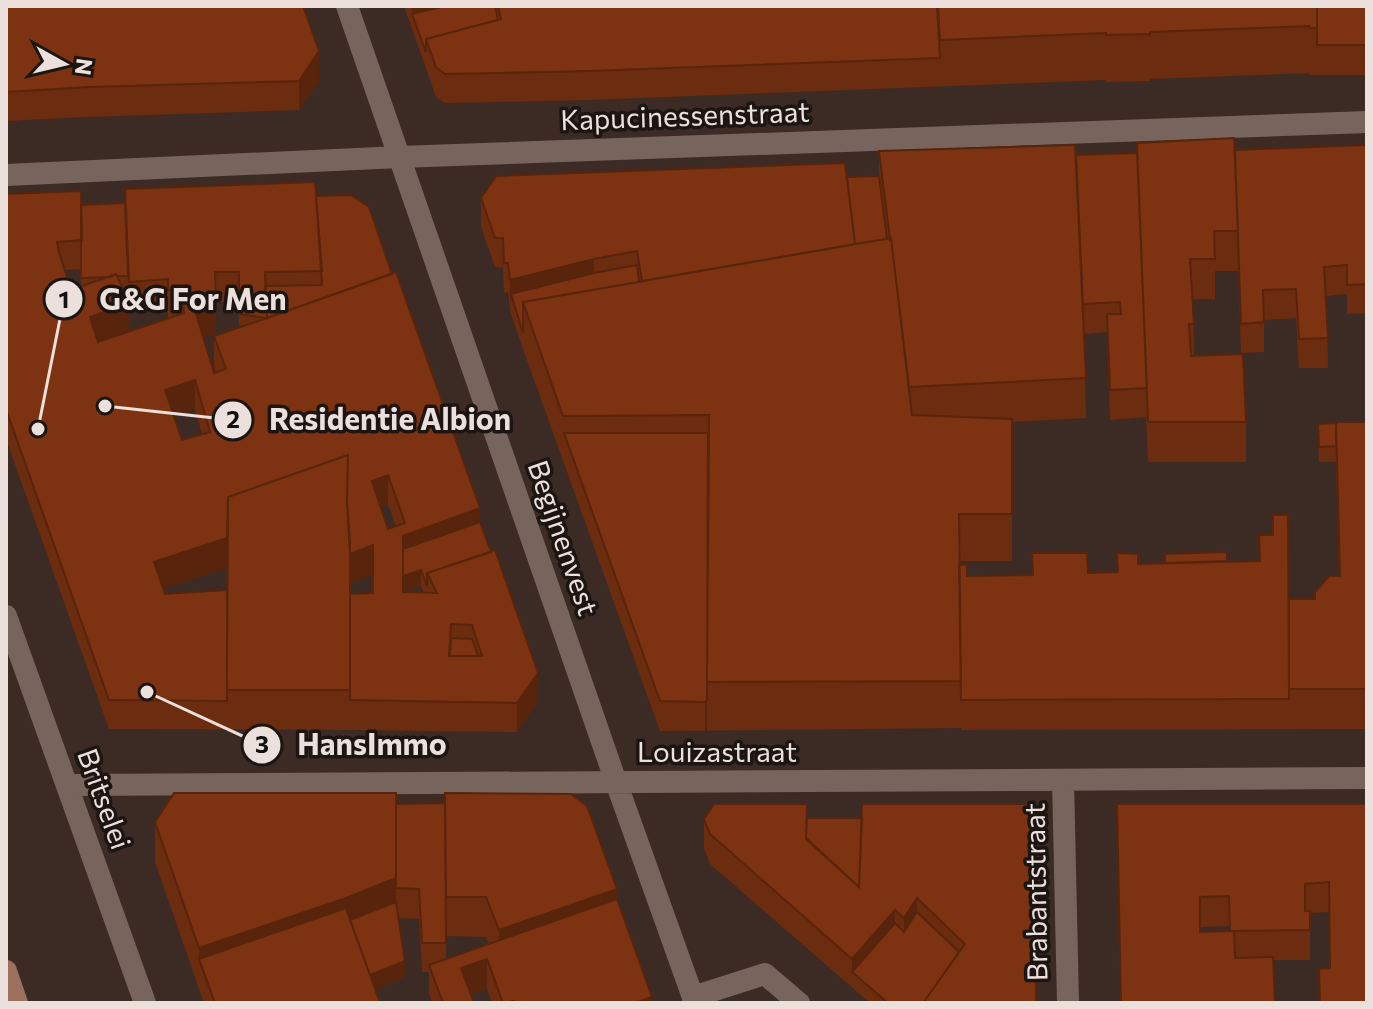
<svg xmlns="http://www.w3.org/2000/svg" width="1373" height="1009" viewBox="0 0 1373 1009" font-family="Commissioner,sans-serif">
<rect width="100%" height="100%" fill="#3b2b24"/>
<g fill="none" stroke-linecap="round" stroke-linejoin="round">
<!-- service -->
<path stroke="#77645d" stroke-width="22" d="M693 997 765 974 799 1003"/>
<!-- minor -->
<path stroke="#77645d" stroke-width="22" d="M347 6 616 782 695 1003
M6 175 400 157 1367 122
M6 616 145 1003
M1063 780 1068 1003
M68 785 1367 778"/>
<!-- secondary -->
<path stroke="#9d6f5d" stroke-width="22" d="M6 971 17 1003"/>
</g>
<!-- wall -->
<path fill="#6c2c0f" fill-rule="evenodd" d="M6 6 319 81 299 110 88 117 6 121Z
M404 6H1367V75H1309V73L1150 79V81L1106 82V80L589 100 445 103 436 97Z
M1367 145V313L1347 314V294L1326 296 1328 368H1299L1296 318 1264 320V352L1241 353 1238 271H1215V299H1193L1194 356 1246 422V462H1148L1146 417 1110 420 1107 332 1084 334 1086 418 1012 422V561H959V565L967 576 1032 575V553L1088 573 1117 572 1138 564 1227 561 1289 599H1315L1339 576 1336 462H1319L1318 424 1367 422V729L961 730V728L660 731 523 349 510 310 508 292 504 293 503 267H495L481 227V198L879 176V151L1076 155Z
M6 194 81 205 316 196 480 522 538 702 517 732 350 730 109 729 6 439ZM81 269V286L71 290 65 270ZM216 302H239V327L214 336V366L216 372 214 373 203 337 216 333ZM168 309V319L130 331V312ZM195 409 202 434 182 440 174 416ZM388 504 396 526 388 529 381 507ZM227 568V590L165 594 163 588ZM373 575V593L350 594V583ZM421 586 424 593 403 592Z
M396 804 617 899 652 1003H492L487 989 471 994 474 1003H433L429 994V972H422L419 919 399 918 405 977 375 989 380 1003H204L155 862V822ZM446 875V936L486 937 489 944 446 959Z
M1367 804 1330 968 1329 912 1310 913V960H1273L1121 1003 1117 834ZM1229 926V931L1200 932V927Z
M807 818H862L1036 1003H870L710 864 704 848V819Z"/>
<!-- shaded-wall -->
<path fill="#58240c" d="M412 6H493L412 14Z
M319 51V81L299 110V81Z
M594 259V288L523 302 511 294 510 310V280Z
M130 303V333L90 346V317Z
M216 303V333L195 339V310Z
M195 380V409L165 420V390Z
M388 475V504L372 510V481Z
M347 495 227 568 154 591V562Z
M480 508V538L403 565V536Z
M373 545V575L350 583V554Z
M421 570V586L403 592V576Z
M538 673V702L517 732V703Z
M707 700V730L705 731V702Z
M396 793V918L199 959V988V948Z
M617 889V929L499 970V930Z
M917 898V927L904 948V918Z
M895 910V939L852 972V959Z
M487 959V989L461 998V968Z
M405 961V977L366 993V977Z
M652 997V1003H635Z"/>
<!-- building -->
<path fill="#7d3311" stroke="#58240c" stroke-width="2" fill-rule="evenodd" d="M6 6H303L319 51 299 81 88 87 6 92Z
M446 6H495L498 20 426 39V52L412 14Z
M498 6H937L940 58 589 71 445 74 436 67 426 39 501 19Z
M938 6H1317V28H1309V26L1150 32V34L1106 35V33L940 40Z
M1317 6H1367V45H1317Z
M1234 138 1238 231H1214L1215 259H1190L1194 324H1189L1191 356 1243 354 1246 422H1148L1137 143Z
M1075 145 1086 378 909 387 891 238 890 239 879 151Z
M1367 145V284L1347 285V265L1324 267 1328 338 1299 339 1296 289 1263 290 1264 322 1241 324 1235 150Z
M1137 153 1147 388 1110 390 1107 314H1121L1120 302 1083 304 1076 155Z
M845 163 855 244 642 281 637 251 594 259 510 280 508 263H504L503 238H495L481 198 496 176Z
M879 176 887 239 855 244 847 177Z
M315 182 322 271 265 272 267 318 396 272 480 508 403 536V592L437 593 427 573 495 550 538 673 517 703 350 700V594L373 593V545L350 554 347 503 348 455 228 497 227 538 154 562 165 594 227 590V701L109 700 6 409V194L81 191 82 240 57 242 59 252 71 290 116 274 130 303 90 317 98 342 184 313 183 289 168 290V279L129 282 125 189ZM215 272H239V314L267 318 214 336 226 369 214 373 195 310 216 303ZM195 380 210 432 182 440 165 390ZM388 475 405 523 388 529 372 481ZM451 624 472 625 482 656H449Z
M351 195 369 207 392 274 267 318 265 286 322 285 316 196Z
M125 203 128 276H117L116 274 110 277 81 278V205Z
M891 238 912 415 1012 419V514H959L961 681 707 682 709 415 563 416 523 302Z
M637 265 639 282 523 302V333L511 294 594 273Z
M1336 422H1367V689H1289V599H1315V592L1329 576H1340Z
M1336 423V446L1319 447 1318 424Z
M564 433H708L707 700 705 702 660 701Z
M348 455 347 500 350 543V690H227L228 497Z
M1273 515H1288L1289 699 961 700 959 565H967V576L1033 575 1032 553H1087L1088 573 1118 572 1117 553 1138 554V564L1260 561 1259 535H1273Z
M480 522 491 552 427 573V586L421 570 403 576V549Z
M1227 552V561L1165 563V554Z
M451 638 472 639 478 656H450Z
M174 793H396V878L346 898 199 948 155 822Z
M445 793 571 794 587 806 617 889 499 930 486 897H446Z
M445 803 446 943H422L419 889 396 888V804Z
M714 804H807L806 838 859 887 862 804H1033L1036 1003H923L965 944 917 898 904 918 895 910 852 959 710 834 704 819Z
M1117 804H1367V1003H1320L1319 969 1330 968 1329 882 1305 884V911H1310V930L1234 931 1235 958 1273 957 1275 1003H1121ZM1229 896 1230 931H1233L1200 932V897Z
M807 818H862L859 887 806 839Z
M617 899 652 997 635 1003H514V1001L503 1003 487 959 461 968 474 1003H443L429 965Z
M396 902 405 961 370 975 350 920Z
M346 908 380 1003H215L199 959Z
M917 912 959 952 923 1003H888L852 972 895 923 904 932Z"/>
<g text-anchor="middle" stroke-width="7" stroke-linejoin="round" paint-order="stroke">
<!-- street labels -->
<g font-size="28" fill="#ebe0dc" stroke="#1d1512">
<text transform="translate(685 116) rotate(-2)" y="10">Kapucinessenstraat</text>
<text transform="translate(563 538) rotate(71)" y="10">Begijnenvest</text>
<text x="717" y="762">Louizastraat</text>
<text transform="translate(104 799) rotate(70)" y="10">Britselei</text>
<text transform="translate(1036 892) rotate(-91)" y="10">Brabantstraat</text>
</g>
</g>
<!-- callouts -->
<path fill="none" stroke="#ebe0dc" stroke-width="3" d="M38 429L64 299M105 406L233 420M147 692L262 745"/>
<g fill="#ebe0dc" stroke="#1d1512" stroke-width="3">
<circle cx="38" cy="429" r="8"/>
<circle cx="105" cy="406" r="8"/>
<circle cx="147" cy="692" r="8"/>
<circle cx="64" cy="299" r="20"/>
<circle cx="233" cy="420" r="20"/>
<circle cx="262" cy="745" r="20"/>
</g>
<g font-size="24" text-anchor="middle" font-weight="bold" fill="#111">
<text x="64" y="308">1</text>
<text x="233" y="428">2</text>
<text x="262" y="753">3</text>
</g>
<g font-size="30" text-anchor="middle" font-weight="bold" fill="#ebe0dc" stroke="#1d1512" stroke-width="7" stroke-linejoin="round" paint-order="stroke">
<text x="193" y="310">G&amp;G For Men</text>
<text x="390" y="430">Residentie Albion</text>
<text x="372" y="755">HansImmo</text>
</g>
<!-- border -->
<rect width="1373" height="1009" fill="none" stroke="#ebe0dc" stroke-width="16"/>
<!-- north arrow -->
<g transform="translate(64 64) rotate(98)" stroke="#1d1512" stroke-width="6" paint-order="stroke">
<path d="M0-6L14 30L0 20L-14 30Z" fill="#ebe0dc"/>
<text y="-12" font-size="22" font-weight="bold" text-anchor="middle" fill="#ebe0dc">N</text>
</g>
</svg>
